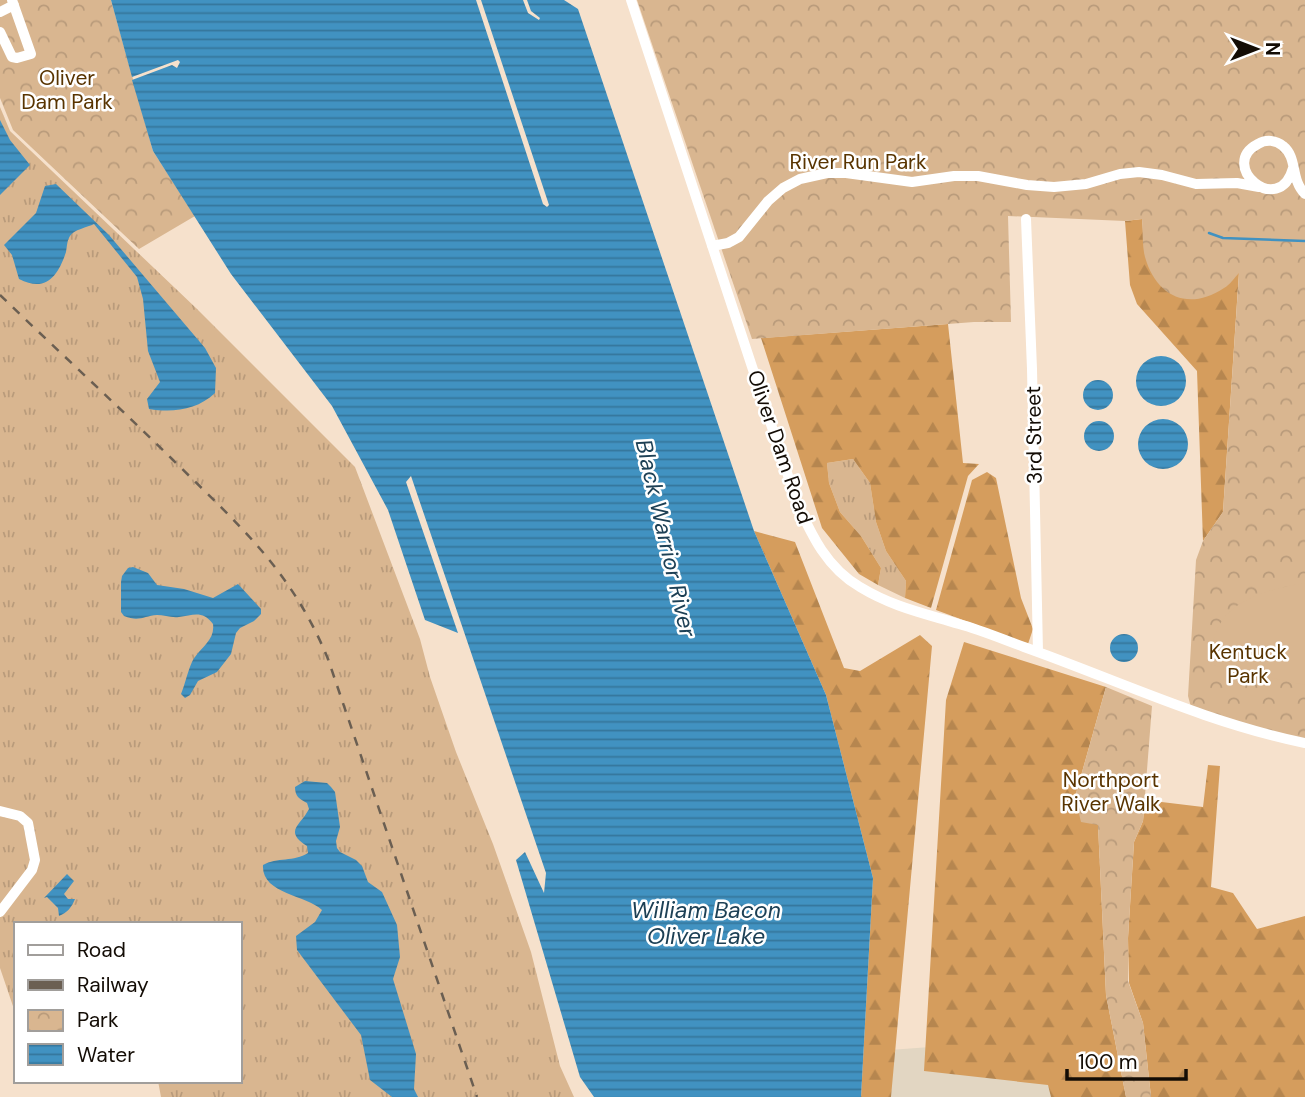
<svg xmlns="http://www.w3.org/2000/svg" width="1305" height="1097" viewBox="0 0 1305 1097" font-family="'DM Sans',sans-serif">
<defs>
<pattern id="grass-tufts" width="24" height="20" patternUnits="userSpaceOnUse" patternTransform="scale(1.75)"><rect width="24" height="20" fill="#d9b690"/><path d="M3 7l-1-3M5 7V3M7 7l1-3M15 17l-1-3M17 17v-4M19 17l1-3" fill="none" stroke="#b99b7b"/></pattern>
<pattern id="forest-firs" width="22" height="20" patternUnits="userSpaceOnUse" patternTransform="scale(1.75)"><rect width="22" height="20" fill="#d59d5d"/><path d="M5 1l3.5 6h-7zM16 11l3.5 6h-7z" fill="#b6864f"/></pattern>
<pattern id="park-crowns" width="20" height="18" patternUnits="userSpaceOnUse" patternTransform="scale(1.75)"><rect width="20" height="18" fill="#d9b690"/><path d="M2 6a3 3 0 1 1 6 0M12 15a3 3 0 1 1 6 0" fill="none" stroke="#b99b7b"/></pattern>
<pattern id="water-rules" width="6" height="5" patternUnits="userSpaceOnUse" patternTransform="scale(1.75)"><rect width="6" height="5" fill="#4192c1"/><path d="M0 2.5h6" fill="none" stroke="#35769b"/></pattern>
</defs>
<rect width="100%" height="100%" fill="#f6e1cc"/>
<!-- industrial -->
<path fill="#e2d6c2" d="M1067 1037 1080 1097H868L876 1051Z"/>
<!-- grass -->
<path fill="url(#grass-tufts)" d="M0 107 10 131 196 308 355 467 420 639 430 677 456 752 493 844 531 952 560 1066 574 1097H161L158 1081H240V924H16V1015L0 968Z
M853 459 870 483 876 522 886 551 906 581 905 598 878 585 881 568 861 536 840 512 829 483 827 463Z"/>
<!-- forest -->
<path fill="url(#forest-firs)" d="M1142 219 1145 255 1239 272 1223 512 1203 541 1197 371 1137 304 1130 285 1125 221Z
M948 324 963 463 979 464 968 476 931 608 905 598 906 581 886 551 876 522 870 483 853 459 827 463 829 483 840 512 861 536 881 568 878 585 859 574 822 528 761 338Z
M987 472 996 478 1021 598 1033 629 1028 644 936 610 972 480Z
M754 531 795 542 844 668 860 671 920 635 932 646 891 1097H861L873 878 826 695Z
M964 642 1106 687 1075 797 1098 825 1106 995 1126 1097H1051L1048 1085 924 1071 946 700Z
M1208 765 1220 766 1211 887 1233 893 1257 929 1305 916V1097H1151L1143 1023 1129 983 1128 938 1134 842 1143 821 1145 800 1203 807Z"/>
<!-- park -->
<path fill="url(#park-crowns)" d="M0 0H111L153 151 195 216 139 249 13 130 0 98Z
M637 0H1305V743L1192 711 1188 696 1196 560 1203 541 1223 512 1239 273C1234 278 1230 285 1224 288 1188 312 1156 296 1145 257 1142 245 1143 231 1142 219L1125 221 1008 216 1011 322H974L752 339Z
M1106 687 1152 706 1143 821 1134 842 1128 938V981L1143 1023 1151 1097H1126L1106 995 1098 825 1081 822 1075 797Z"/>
<!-- pitch -->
<path fill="#d9b690" d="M1305 583V685L1211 665C1213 655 1212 641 1216 632 1230 597 1272 589 1305 583Z"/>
<!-- water -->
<path fill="url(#water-rules)" d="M111 0H476L543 204 547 207 549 205 481 0H523L528 13 539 20 540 18 531 11 527 0H564L578 9 754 531 826 695 873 878 861 1097H594L580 1077 516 860 525 852 544 893 546 873 411 476 406 482 458 633 425 620 388 510 332 406 231 274 153 151 132 80 172 65 177 68 180 62 178 60 132 77Z
M0 120 10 140 30 165 0 195Z
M56 184 109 235 205 348 216 368 215 393C197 410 173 413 149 409L147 399 160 382 148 351 143 299 137 277 94 224C88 227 73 230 70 236 67 240 67 247 66 252 58 276 46 293 19 279L12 255 4 245 36 213 45 186Z
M1136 381a25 25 0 1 1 50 0a25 25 0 1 1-50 0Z
M1083 395a15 15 0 1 1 30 0a15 15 0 1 1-30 0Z
M1138 444a25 25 0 1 1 50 0a25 25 0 1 1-50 0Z
M1084 436a15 15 0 1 1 30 0a15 15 0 1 1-30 0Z
M133 567 148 573 157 585 184 589 213 598 238 584 261 609V614L254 621 240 628 236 633 231 654 217 672 198 681 190 695 185 698 181 694C185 685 190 662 195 657 203 646 215 639 213 624 203 610 193 615 179 617 171 618 164 615 157 615 144 616 139 622 124 616L121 612V582L122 576 128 568Z
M1110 648a14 14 0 1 1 28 0a14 14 0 1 1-28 0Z
M305 781 327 783 331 787 335 792 340 827 336 841 337 848 340 852 356 860 362 866 368 882 382 892 397 925 400 957 393 979 416 1054 414 1089 418 1097H392L370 1080 361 1035 297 950 296 936 315 922 322 910C306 895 261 894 263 865 277 857 294 862 308 853L307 846C283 831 301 825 309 809L307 803C299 799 295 796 295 787Z
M67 874 74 881 64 894 68 899H75C71 908 68 912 59 916L58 908 47 897 44 898Z"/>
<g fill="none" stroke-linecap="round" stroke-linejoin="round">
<!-- stream -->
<path stroke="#4192c1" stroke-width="2.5" d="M1209 233 1223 238 1305 241"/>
<!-- minor -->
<path stroke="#fff" stroke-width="10" d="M631 0 797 503C812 536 827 568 860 587 893 607 923 613 959 624 981 630 1002 639 1024 647 1117 680 1207 723 1305 743
M0 12 14 5
M0 32 12 57 17 58 31 54 12 0
M1293 168C1279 219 1217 165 1258 144 1266 139 1276 140 1283 146 1298 158 1290 179 1305 194
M1026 219 1032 369 1038 652
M712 246 728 243 739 237 768 201 783 188 800 179 827 173H846L912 182 954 176H978L1027 185 1054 187 1086 184 1120 174 1139 172 1162 175 1196 184 1237 183 1259 187
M0 811 20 816 28 823 35 860 32 870 0 912"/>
<!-- rail -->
<path stroke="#6b5f52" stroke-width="2.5" stroke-dasharray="9 9" stroke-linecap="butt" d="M0 295C57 350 116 404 173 460 239 525 292 571 328 659L477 1097"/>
</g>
<g text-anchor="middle" stroke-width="5" stroke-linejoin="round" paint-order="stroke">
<!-- park labels -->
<g font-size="21" fill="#593400" stroke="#fff">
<text x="67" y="85">Oliver<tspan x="67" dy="24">Dam Park</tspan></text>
<text x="858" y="169">River Run Park</text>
<text x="1248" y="659">Kentuck<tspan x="1248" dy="24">Park</tspan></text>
<text x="1111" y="787">Northport<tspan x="1111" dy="24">River Walk</tspan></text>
</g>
<!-- street labels -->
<g font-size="21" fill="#130c05" stroke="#fff">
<text transform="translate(1034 435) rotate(-91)" y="7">3rd Street</text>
<text transform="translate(780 447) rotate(71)" y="7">Oliver Dam Road</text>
</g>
<!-- water labels -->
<g font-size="23" font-style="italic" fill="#1d4055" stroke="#fff">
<text transform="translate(666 538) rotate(77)" y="8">Black Warrior River</text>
<text x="706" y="918">William Bacon<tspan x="706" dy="26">Oliver Lake</tspan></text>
</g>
</g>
<!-- legend -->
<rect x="14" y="922" width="228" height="161" fill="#ffffff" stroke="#a19e9b" stroke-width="2"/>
<rect x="28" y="945" width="35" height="10" fill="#ffffff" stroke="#a19e9b" stroke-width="2"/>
<text x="77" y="957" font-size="21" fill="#130c05">Road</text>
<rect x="28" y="980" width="35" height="10" fill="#6b5f52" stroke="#a19e9b" stroke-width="2"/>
<text x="77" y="992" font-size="21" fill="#130c05">Railway</text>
<rect x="28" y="1010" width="35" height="21" fill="url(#park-crowns)" stroke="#a19e9b" stroke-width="2"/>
<text x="77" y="1027" font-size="21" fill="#130c05">Park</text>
<rect x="28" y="1044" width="35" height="21" fill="url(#water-rules)" stroke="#a19e9b" stroke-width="2"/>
<text x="77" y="1062" font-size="21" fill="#130c05">Water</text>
<!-- north arrow -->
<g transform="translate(1256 49) rotate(90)" stroke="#ffffff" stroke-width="5" paint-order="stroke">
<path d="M0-5L12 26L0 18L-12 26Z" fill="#130c05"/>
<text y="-10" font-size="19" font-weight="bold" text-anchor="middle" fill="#130c05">N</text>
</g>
<!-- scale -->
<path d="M1067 1069v10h119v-10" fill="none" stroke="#130c05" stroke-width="3.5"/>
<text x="1078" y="1069" font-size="21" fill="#130c05" stroke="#ffffff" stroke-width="5" paint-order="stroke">100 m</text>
</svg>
